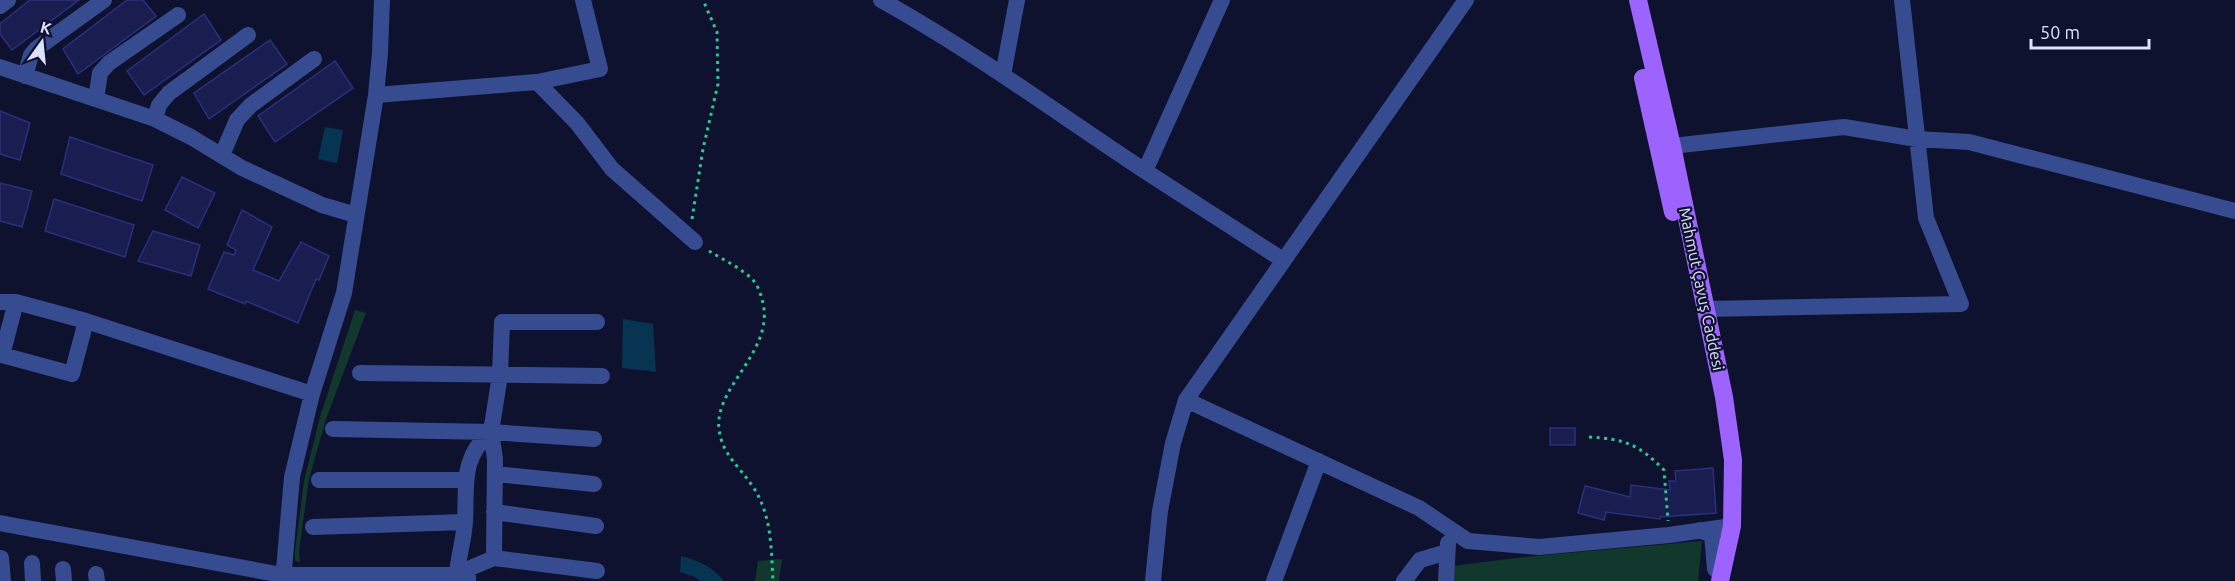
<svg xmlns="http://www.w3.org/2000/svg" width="2235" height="581" viewBox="0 0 2235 581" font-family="Ubuntu,sans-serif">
<rect width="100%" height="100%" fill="#0f122e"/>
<!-- green -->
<path fill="#12382d" d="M355 310 366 313 326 419 309 479 299 551 300 562 295 561V551L304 481 320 417Z
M1702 541 1698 581H1451L1452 566 1524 557Z
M782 559 779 581H755L758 561Z"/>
<!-- water -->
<path fill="#073450" d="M325 127 343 130 337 163 318 159Z
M623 319 653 324 656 372 622 368Z
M681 556C698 560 713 567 724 581H700L695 577 680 572Z"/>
<!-- building -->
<path fill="#1a1d50" stroke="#2a2f7e" stroke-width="1.5" d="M30 0H79L12 50 0 34V24Z
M127 0H143L156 16 78 74 63 49Z
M204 14 221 40 144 95 127 71Z
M270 40 287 64 209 119 194 93Z
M335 61 353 88 275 142 258 116Z
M0 111 30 123 20 160 0 154Z
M70 137 153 165 142 201 61 174Z
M182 177 215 193 198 228 165 210Z
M0 183 32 191 22 227 0 221Z
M54 199 134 225 125 257 45 231Z
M242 210 272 227 253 270 279 281 301 242 329 256 319 280 316 279 298 323 246 301 245 304 208 289 224 252 234 255 236 250 227 245Z
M153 231 200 245 191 276 138 261Z
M1550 428H1575V445H1550Z
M1713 468 1716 513 1660 517V519L1606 512 1604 520 1578 513 1585 486 1630 497 1631 485 1670 490 1669 481H1676L1675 471Z"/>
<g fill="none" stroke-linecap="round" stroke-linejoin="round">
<!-- path -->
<path stroke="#27c995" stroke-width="3" stroke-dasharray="3 4.5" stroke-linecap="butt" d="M692 219 703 149 718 84 717 32 703 0
M709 251C722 259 739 267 751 278 758 284 761 295 763 303 774 352 714 387 719 429 722 454 738 465 751 484 772 513 771 547 773 581
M1589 437C1625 439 1638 444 1664 470L1668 521"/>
<!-- minor -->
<path stroke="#374b90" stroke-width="16" d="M881 0C973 51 1057 113 1145 171 1191 201 1237 230 1283 260
M0 6 8 0
M0 67 155 119 191 137 242 168 322 205 356 215
M1003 75 1017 0
M25 76 31 55 36 49 104 0
M537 82 577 123 612 169 695 242
M376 95 537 82 600 69 583 0
M96 99 100 73 109 63 178 15
M155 119 159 105 169 93 248 35
M1672 146 1844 127 1917 139 1969 142 2235 211
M222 155 237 120 251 105 314 59
M1145 171 1222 0
M0 302H16L86 321 312 394
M16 302 2 355 72 374 86 321
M1706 309 1961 304 1926 218 1902 0
M360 373 602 376
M1186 400 1419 508 1468 541 1539 547 1669 535 1732 526
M333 429 491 432 594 439
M495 474 594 484
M319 480H465
M494 512 596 526
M0 523 282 575H456
M313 527 465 522
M1700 530 1712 535 1715 569
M1 558 3 581
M494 558 597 571
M32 563 33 581
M63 569 64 581
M96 574 97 581
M283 581 292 477 312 394 344 293 376 95 380 53 382 0
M456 581C457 561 464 541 465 521 467 486 460 458 491 432
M468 581V569L494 558 495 459 491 432 500 375 502 322H597
M1153 581 1160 511 1173 443 1186 400 1466 0
M1274 581 1319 461
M1404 581 1420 560 1447 552
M1446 581 1448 543"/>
<!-- major -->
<path stroke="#9c63ff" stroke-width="18" d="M1638 0 1672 146 1724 397 1733 460 1732 526 1720 581
M1643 78 1673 212"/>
</g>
<g text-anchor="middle" stroke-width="4.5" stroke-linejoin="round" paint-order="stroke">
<!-- street labels -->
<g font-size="16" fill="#dce1ff" stroke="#0f122e">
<text transform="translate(1702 289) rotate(78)" y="6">Mahmut Çavuş Caddesi</text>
</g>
</g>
<!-- north arrow -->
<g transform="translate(42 42) rotate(15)" stroke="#0f122e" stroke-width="4.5" paint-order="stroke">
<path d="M0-4.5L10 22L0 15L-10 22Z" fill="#dce1ff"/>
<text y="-9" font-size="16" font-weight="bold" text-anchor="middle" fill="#dce1ff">K</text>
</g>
<!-- scale -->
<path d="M2031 39v9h118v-9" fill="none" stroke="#dce1ff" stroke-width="3"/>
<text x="2040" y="39" font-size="18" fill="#dce1ff" stroke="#0f122e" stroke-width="4.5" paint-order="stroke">50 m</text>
</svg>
